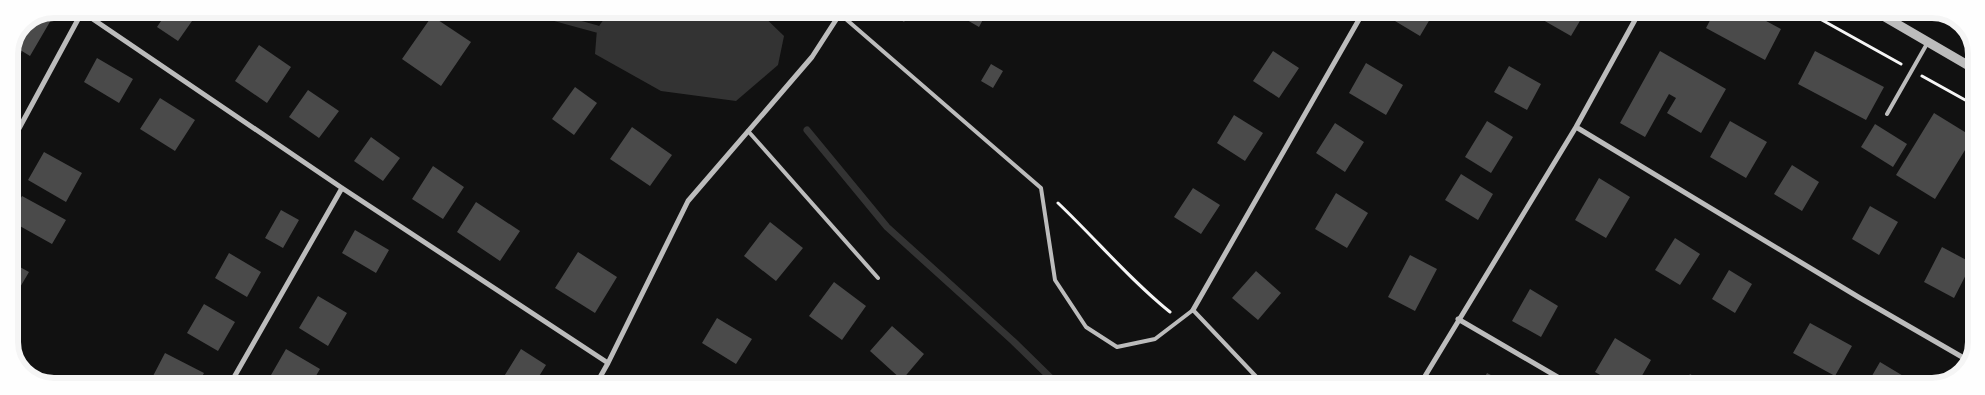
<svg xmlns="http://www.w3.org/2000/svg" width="1985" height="395" viewBox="0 0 1985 395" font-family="Ubuntu,sans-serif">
<rect width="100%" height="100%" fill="#111"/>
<!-- water -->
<path fill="#333" d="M611 9H756L784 36 778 65 736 101 661 91 595 54 597 29Z"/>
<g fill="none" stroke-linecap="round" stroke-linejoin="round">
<!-- stream -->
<path stroke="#333" stroke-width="7" d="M524 9 597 29
M807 130 887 227 1013 341 1059 386"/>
</g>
<!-- building -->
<path fill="#4a4a4a" d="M132 9H149L144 17Z
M169 9H196L199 11 178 41 157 27Z
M895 9H913L904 22 892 14Z
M948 9H983L987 12 979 27Z
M1402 9H1436L1420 36 1395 21Z
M1549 9H1587L1571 36 1543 20Z
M1716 9H1744L1781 29 1765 60 1706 28Z
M41 14 51 20 30 56 12 45 22 22Z
M432 16 471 42 441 86 402 59Z
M259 45 291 67 267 103 235 81Z
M1273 51 1299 68 1279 98 1253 81Z
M1660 51 1726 89 1701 133 1667 113 1676 98 1669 94 1645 137 1620 123Z
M1815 51 1884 87 1866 120 1798 84Z
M97 58 133 79 119 103 84 82Z
M9 62 17 66 9 80Z
M1366 63 1403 85 1386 115 1349 93Z
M991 64 1003 71 993 88 981 81Z
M1509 66 1541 84 1527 110 1494 92Z
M575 87 597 103 574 135 552 119Z
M308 90 339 111 319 138 289 117Z
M160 98 195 120 175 151 140 129Z
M1934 113 1973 137 1935 199 1896 175Z
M1234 115 1263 133 1245 161 1217 143Z
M1487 121 1513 137 1491 173 1465 157Z
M1730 121 1767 142 1746 178 1710 157Z
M1335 123 1364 142 1345 172 1316 153Z
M1875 124 1907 144 1893 167 1861 147Z
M632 127 672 155 650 186 610 159Z
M371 137 400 158 383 181 354 161Z
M44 152 82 173 66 202 28 180Z
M1792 165 1819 182 1802 211 1774 194Z
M433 166 464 187 443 219 412 199Z
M1461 174 1493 194 1478 220 1445 200Z
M1599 178 1630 197 1606 238 1575 220Z
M1193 188 1220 205 1201 234 1174 217Z
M1336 193 1368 213 1347 248 1315 229Z
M22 196 66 220 52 244 9 220Z
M476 202 520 231 500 261 457 232Z
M1870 206 1898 222 1879 255 1852 239Z
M281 210 299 220 283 248 265 238Z
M770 222 803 248 776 281 744 256Z
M355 230 389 250 376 273 342 253Z
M1675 238 1700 254 1680 285 1655 270Z
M1942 247 1972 263 1954 298 1924 282Z
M578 252 617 277 595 313 555 288Z
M229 253 261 272 247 297 215 278Z
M1410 255 1437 269 1415 311 1388 297Z
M9 261 29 272 9 306Z
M1729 270 1752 284 1735 313 1712 299Z
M1256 271 1281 293 1258 320 1232 298Z
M834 282 866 306 842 340 809 316Z
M1530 289 1558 306 1541 337 1512 321Z
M318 296 347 313 328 346 299 328Z
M204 304 235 322 218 351 187 333Z
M717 318 752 339 736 364 702 343Z
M1810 323 1852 346 1835 376 1793 353Z
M892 326 924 354 902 380 870 351Z
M1615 338 1651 360 1636 386H1619L1595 372Z
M286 349 320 369 310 386H288L271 375Z
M521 349 546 365 533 386H515L503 378Z
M165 353 204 373 197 386 171 385 153 376Z
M1880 362 1905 377 1900 386H1866Z
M1487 373 1512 386H1480Z
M1690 374 1710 386H1682Z
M681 377 696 386H676Z"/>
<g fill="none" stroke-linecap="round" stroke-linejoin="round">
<!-- path -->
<path stroke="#f5f5f5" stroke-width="3" d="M1804 10 1901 64
M1922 76 1976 106
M1058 203C1096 239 1129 279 1170 312"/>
<!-- service -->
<path stroke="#bcbcbc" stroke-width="4" d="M840 14 1041 188 1055 280 1086 327 1117 347 1155 339 1193 310 1265 386
M1887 114 1928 42
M748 131 878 278"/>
<!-- minor -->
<path stroke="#bcbcbc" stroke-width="5" d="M78 9 342 188 608 363
M1576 127 1860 298 1969 361
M9 147 82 12
M1193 310 1365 9
M1458 319 1573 386
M229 386 342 188
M595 386 608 363 688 201 812 57 843 9
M1419 386 1576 127 1641 9"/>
<!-- tertiary -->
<path stroke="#bcbcbc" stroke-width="9" d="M1873 10 1976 70"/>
</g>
<!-- crop -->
<path d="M0 0H1985V395H0ZM54 18H1932A36 36 0 0 1 1968 54V342A36 36 0 0 1 1932 378H54A36 36 0 0 1 18 342V54A36 36 0 0 1 54 18Z" fill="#fefefe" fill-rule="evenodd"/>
<path fill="none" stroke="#f5f5f5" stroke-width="6" d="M54 18H1932A36 36 0 0 1 1968 54V342A36 36 0 0 1 1932 378H54A36 36 0 0 1 18 342V54A36 36 0 0 1 54 18Z"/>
</svg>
